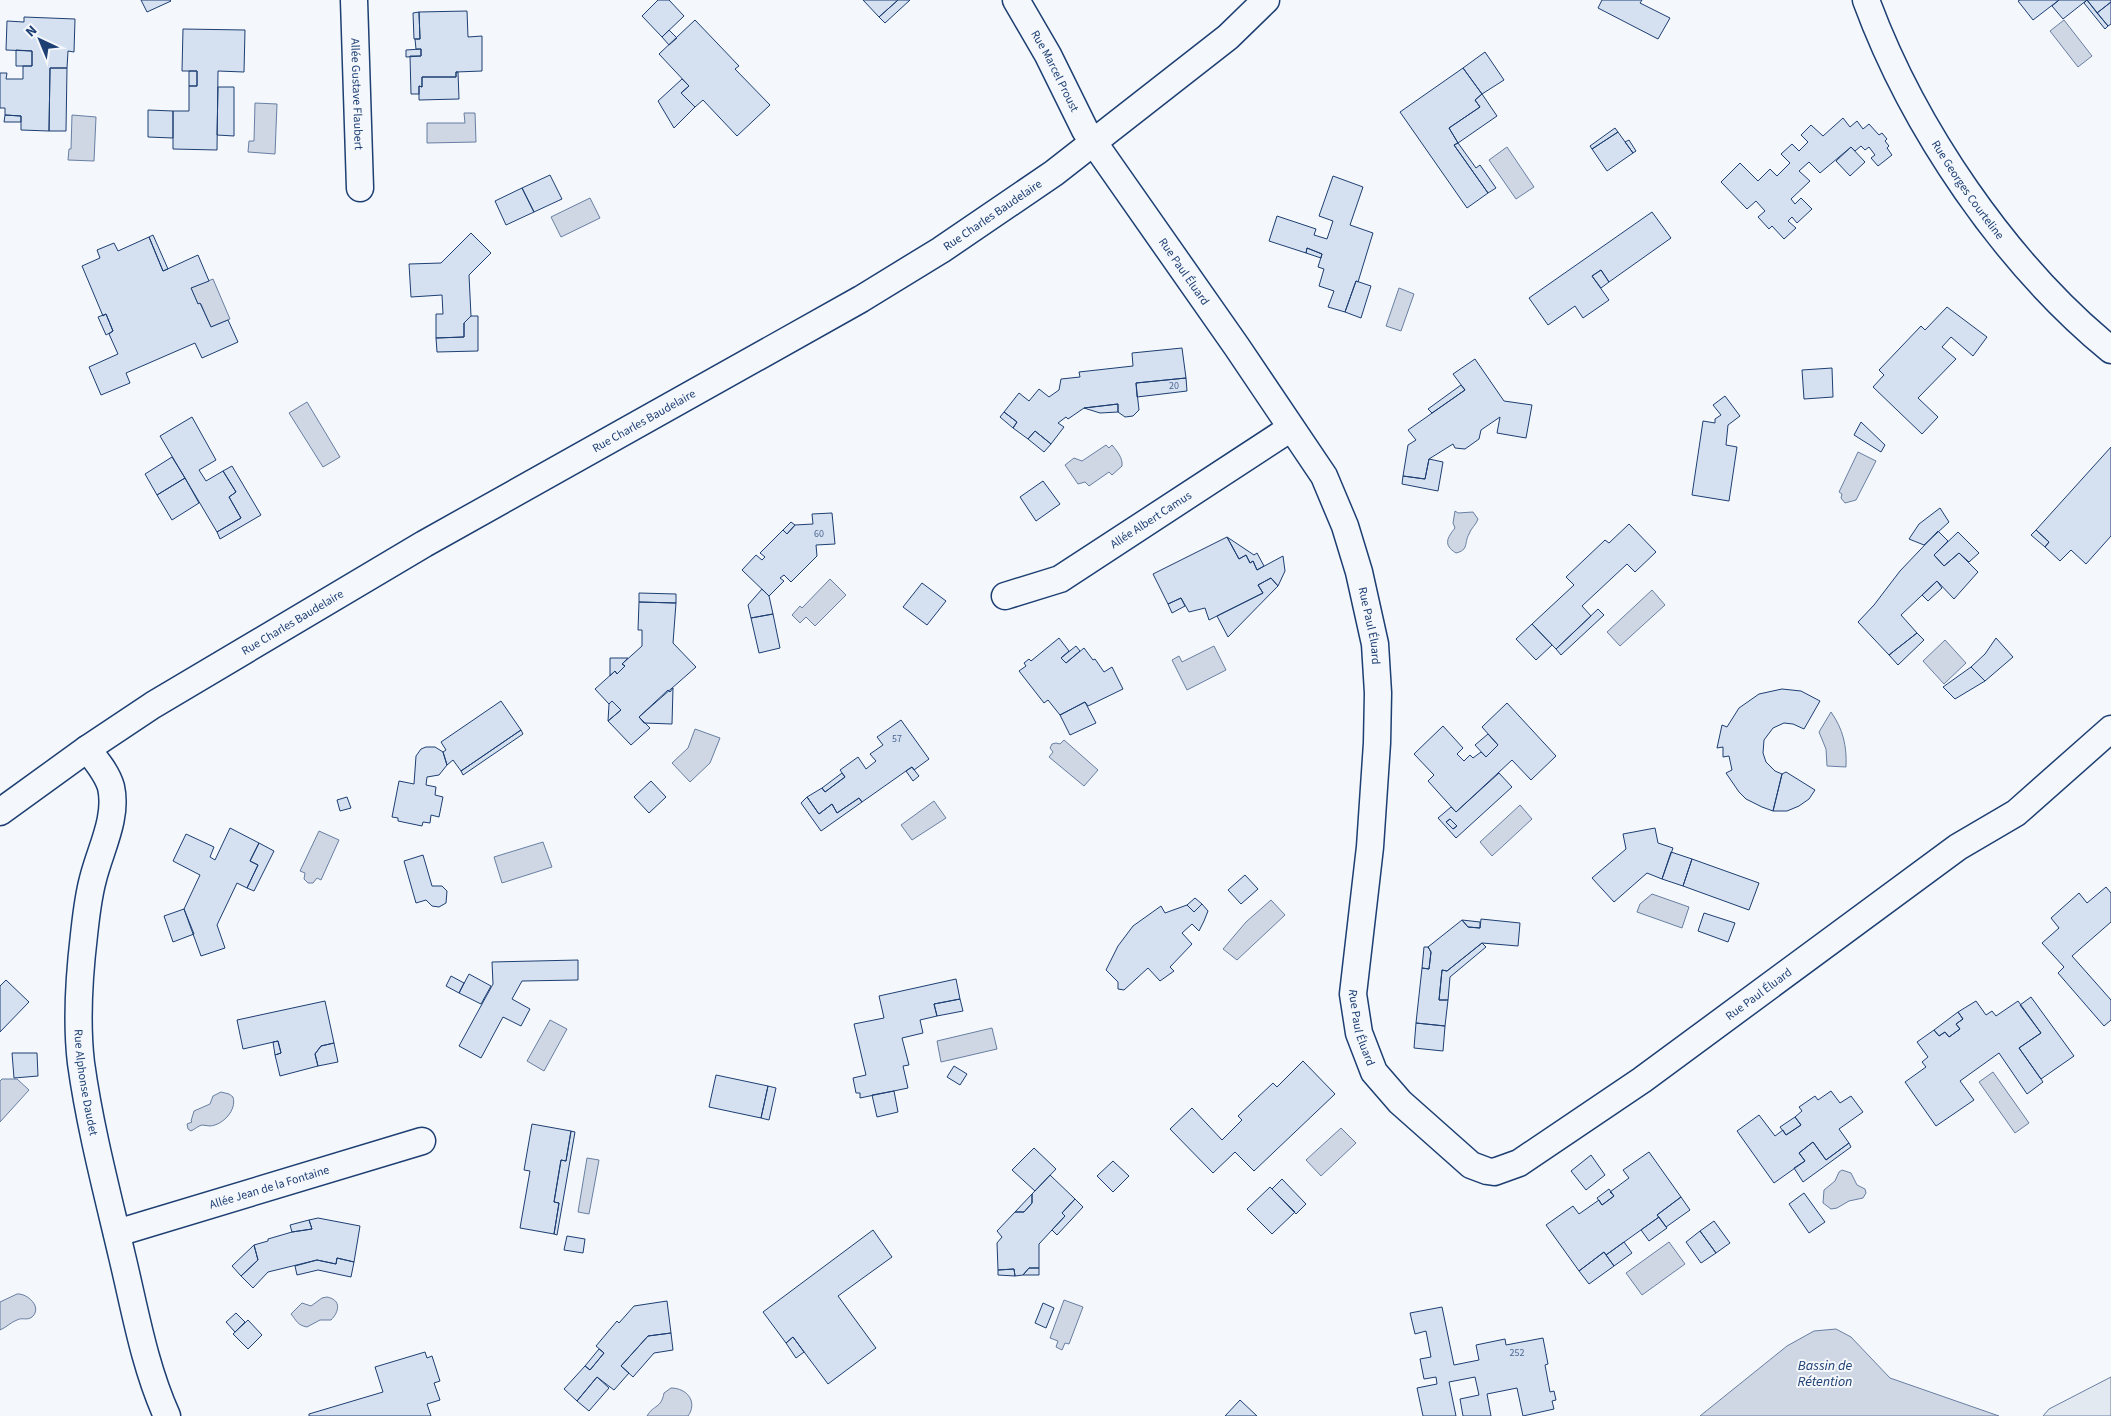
<svg xmlns="http://www.w3.org/2000/svg" width="2111" height="1416" viewBox="0 0 2111 1416" font-family="'Source Sans 3',sans-serif">
<rect width="100%" height="100%" fill="#f4f7fb"/>
<!-- green -->
<path fill="#e3e9f0" stroke="#687fa3" d="M2111 1377V1416H2043L2049 1409Z"/>
<!-- water -->
<path fill="#cfd7e4" stroke="#687fa3" d="M2064 20 2092 56 2078 67 2050 31Z
M255 103 277 104 275 154 248 152 249 141H254Z
M464 113H475L476 142 427 143V123H465Z
M72 115 96 117 94 161 68 160 69 149H71Z
M1507 147 1534 187 1516 199 1489 160Z
M590 198 600 218 561 237 551 217Z
M213 279 230 319 211 327 201 304H198L191 288Z
M1399 288 1414 294 1401 331 1386 326Z
M307 402 340 457 323 467 289 413Z
M1106 445 1109 448 1112 445C1117 451 1123 458 1122 466L1112 475 1109 472 1089 486 1085 482 1078 484 1065 465 1074 458 1082 461Z
M1858 452 1876 461 1856 500 1845 503 1841 498 1842 494 1839 492Z
M1455 511 1458 513 1473 512 1478 519C1476 525 1471 528 1469 534 1464 543 1469 550 1456 553 1443 545 1447 538 1455 528L1453 523Z
M830 579 846 595 815 626 806 617 800 623 792 615 800 606 802 608Z
M1652 590 1665 605 1620 646 1607 632Z
M1945 640 1966 663 1944 684 1923 661Z
M1214 646 1226 670 1187 690 1172 660 1179 656 1182 662Z
M1831 712C1843 729 1847 746 1846 767L1827 766 1826 749 1819 732Z
M695 729 720 738 710 763 690 782 672 763 688 748Z
M1064 740 1098 770 1084 786 1049 757 1053 752 1050 748 1052 744 1056 743 1060 744Z
M934 801 946 818 912 840 901 825Z
M1520 805 1532 819 1492 856 1480 842Z
M319 831 339 840 321 880 317 878 313 883H308L304 879 305 873 300 871Z
M543 842 552 867 502 883 494 857Z
M1652 894 1689 907 1682 928 1637 912 1640 904Z
M1271 900 1285 915 1237 960 1223 949 1246 922Z
M550 1020 567 1029 544 1071 527 1061Z
M992 1028 997 1049 941 1062 937 1041Z
M1993 1072 2029 1123 2015 1133 1979 1082Z
M2 1079H17L29 1090 0 1122V1081Z
M221 1092 229 1094 233 1097C237 1110 223 1125 210 1126 207 1126 205 1125 202 1125 198 1126 195 1129 191 1131L188 1129 187 1124 192 1122 191 1121 194 1111 210 1104 213 1096Z
M1341 1128 1356 1143 1321 1176 1306 1160Z
M587 1158 599 1160 589 1214 578 1212Z
M1842 1170 1851 1173 1857 1185 1865 1189 1866 1193 1863 1198 1849 1201 1837 1208 1831 1209 1823 1203 1824 1190 1835 1181 1839 1172Z
M1669 1242 1685 1264 1642 1295 1626 1273Z
M17 1294C27 1293 43 1307 32 1317 27 1321 22 1317 17 1320 11 1322 7 1327 0 1330V1302Z
M327 1297C342 1300 339 1312 331 1320H320L307 1327C297 1325 297 1321 291 1314L302 1303 311 1306 322 1298Z
M1064 1300 1083 1307 1069 1344 1065 1343 1062 1350 1056 1347 1058 1341 1050 1338Z
M1836 1329 1851 1337 1890 1378 1999 1416H1700L1787 1346 1814 1331Z
M671 1388C687 1388 698 1402 688 1416H647C654 1404 661 1409 664 1393Z"/>
<!-- building -->
<path fill="#d5e0f0" stroke="#1d3f73" fill-rule="evenodd" d="M141 0H170L171 1 147 12Z
M658 0H669L684 16 662 37 642 16Z
M863 0H898L879 17Z
M898 0H910L885 23 879 17Z
M1602 0H1642L1640 3 1670 18 1658 39 1598 8Z
M2020 0H2059L2033 20 2018 1Z
M2059 0H2087L2063 19 2052 6Z
M2087 0H2111V2L2097 13Z
M2087 0 2108 26 2105 29 2084 3Z
M2111 2V24L2108 26 2097 13Z
M467 11 468 37 482 36V71L456 72V77H422V87L419 86V94H411L410 56H421V49H416L415 39H420L419 12Z
M419 12 420 39H414L413 13Z
M24 17 75 19 74 52 68 51 67 68H50L49 131 21 130V116L5 115V108H0V73H7L6 79H23V66H32V51L6 50 7 21 24 22Z
M695 20 739 66 735 69 770 105 737 136 703 100 695 107 681 93 689 86 659 54Z
M183 29 245 30 244 72 218 71 217 150 173 149V111H189V86H197V71H182Z
M669 30 677 38 669 45 662 37Z
M421 49V56L406 57V50Z
M16 50 32 51V66H16Z
M1485 52 1504 80 1482 94 1463 68Z
M50 68H67L66 131H49Z
M1463 68 1482 94 1475 100 1480 107 1449 128 1458 143 1454 145 1488 193 1467 208 1400 112Z
M189 71H197V86H189Z
M456 72H458L459 99 419 100V86L422 87V77H456Z
M682 79 689 86 681 93 695 107 674 128 658 101Z
M218 87H234V136L217 135Z
M1482 94 1497 116 1458 143 1449 128 1480 107 1475 100Z
M148 110 173 111V138L148 137Z
M5 115 21 116V122H4Z
M1843 118 1850 127 1857 121 1863 129 1869 124 1879 135 1882 133 1887 139 1885 141 1889 146 1887 148 1892 155 1878 166 1871 158 1875 155 1869 147 1865 150 1861 146 1855 151 1851 147 1820 173 1809 162 1799 171 1810 181 1791 199 1795 204 1801 198 1812 209 1797 223 1792 217 1788 221 1796 228 1784 239 1772 226 1769 229 1758 217 1765 211 1756 201 1747 209 1721 182 1740 163 1758 181 1770 169 1777 176 1790 163 1781 154 1792 144 1799 151 1808 142 1801 135 1811 125 1823 136Z
M1615 128 1618 132 1592 149 1590 146Z
M1618 132 1633 153 1607 171 1592 149Z
M1629 140 1636 151 1633 153 1625 142Z
M1458 143 1476 168 1480 165 1496 188 1488 193 1454 145Z
M1851 147 1865 162 1850 176 1836 161Z
M550 175 562 199 534 212 522 188Z
M1333 176 1363 187 1350 225 1373 233 1358 282 1356 281 1345 312 1328 307 1334 291 1319 286 1324 269 1318 267 1322 254 1307 248 1306 253 1269 241 1277 216 1316 229 1314 235 1327 239 1333 221 1319 216Z
M522 188 534 212 506 225 495 201Z
M1652 212 1671 238 1609 282 1601 270 1592 276 1609 300 1583 318 1575 306 1548 325 1529 298Z
M471 233 491 253 469 275 471 316 464 323V337L436 338V314H443L442 295 411 297 409 264 441 263Z
M153 235 168 269 163 271 149 237Z
M149 237 163 271 198 255 209 281 191 288 198 304 200 303 211 327 228 320 238 342 202 358 195 343 126 373 130 383 101 395 89 367 118 354 109 334 113 331 106 314 103 316 82 266 100 258 97 250 114 243 118 251Z
M1307 248 1322 254 1321 258 1306 253Z
M1601 270 1609 282 1601 288 1592 276Z
M1356 281 1371 286 1361 318 1345 312Z
M1947 307 1987 337 1973 356 1951 337 1942 347 1956 359 1918 398 1938 417 1922 434 1873 387 1884 375 1879 370 1921 326 1925 330Z
M106 314 113 331 106 335 98 317Z
M471 316H478V351L437 352 436 338 464 337V323Z
M1182 348 1186 378 1136 383 1139 410 1133 416 1125 417 1118 412V404L1084 408 1068 419 1066 417 1058 423 1064 427 1051 444 1035 431 1028 439 1013 428 1017 422 1004 412 1019 393 1029 401 1039 389 1049 397 1059 390 1061 379 1080 377 1079 372 1133 366 1132 353Z
M1475 359 1504 401 1532 405 1526 438 1497 433 1500 417 1481 430 1479 439 1465 449 1455 448 1453 444 1429 459 1425 479 1403 476 1408 445 1416 440 1408 430 1465 390 1453 374Z
M1832 368 1833 397 1804 399 1802 370Z
M1186 378 1187 391 1137 397 1136 383Z
M1461 385 1465 390 1432 413 1428 409Z
M1725 396 1740 416 1728 425 1726 445 1737 447 1729 501 1692 495 1703 421 1715 423V419L1721 415 1713 405Z
M1118 404V412L1100 413 1084 408Z
M1004 412 1017 422 1013 428 1000 417Z
M192 417 216 460 199 470 206 481 223 471 236 492 229 497 241 518 217 532 160 436Z
M1861 422 1885 445 1881 452 1854 435Z
M1035 431 1051 444 1044 452 1028 439Z
M2111 447V536L2086 564 2071 550 2060 561 2045 547 2049 542 2036 530Z
M172 457 185 478 157 495 145 474Z
M1429 459 1443 462 1438 491 1402 484 1403 476 1425 479Z
M232 466 261 515 220 539 217 532 241 518 229 497 236 492 223 471Z
M185 478 199 503 172 520 157 495Z
M1043 481 1060 504 1036 521 1020 497Z
M1940 508 1949 522 1924 545 1909 539 1919 524Z
M832 513 835 544 816 545 817 556 791 582 784 575 780 578 784 581 769 596 742 570 756 555 762 560 765 557 760 553 783 530 787 534 795 525 813 524 812 514Z
M791 522 795 525 787 534 783 530Z
M1629 524 1656 552 1635 572 1627 564 1582 606 1591 616 1556 649 1532 624 1574 585 1566 577 1605 540 1609 543Z
M2036 530 2049 542 2045 547 2031 535Z
M1938 531 1948 541 1934 555 1944 566 1959 553 1978 572 1954 599 1937 581 1901 615 1917 633 1889 655 1858 622 1874 605 1900 571Z
M1958 532 1979 553 1969 562 1959 553 1944 566 1934 555Z
M1227 537 1239 559 1246 555 1250 563 1253 561 1257 570 1283 556 1285 571 1278 586 1271 578 1258 585 1263 593 1209 620 1205 608 1189 612 1181 598 1168 604 1153 574Z
M1227 537 1254 555 1257 553 1264 566 1257 570 1253 561 1250 563 1246 555 1239 559Z
M1271 578 1278 586 1228 637 1217 616 1263 593 1258 585Z
M1937 581 1942 588 1928 601 1922 595Z
M922 583 946 601 927 625 903 607Z
M762 589 769 596 773 614 751 618 748 605Z
M639 593 676 594V603L639 602Z
M1181 598 1185 606 1172 613 1168 604Z
M639 602 676 603 673 643 696 667 639 717 650 728 631 745 608 721 621 710 612 701 609 704 595 689 615 671 617 674 625 666 622 664 642 646V630H638Z
M1598 609 1604 615 1561 655 1556 649Z
M773 614 780 648 759 653 751 618Z
M1532 624 1552 645 1536 660 1516 639Z
M1917 633 1924 640 1898 665 1889 655Z
M1059 638 1069 651 1061 658 1066 663 1084 648 1093 660 1095 659 1104 672 1112 667 1123 689 1088 706 1085 702 1060 715 1048 700 1044 703 1019 671 1026 666 1024 663 1029 659 1031 661Z
M1996 638 2013 657 1985 681 1971 667 1985 654Z
M1076 646 1080 651 1066 663 1061 658Z
M610 658H628L622 664 625 666 617 674 615 671 610 676Z
M1971 667 1985 681 1955 699 1943 687Z
M673 688 672 724 644 723 639 717 668 690 670 692Z
M1782 689 1801 691 1820 701 1804 729 1793 724 1784 723 1773 728 1764 740 1763 753 1766 762 1775 771 1782 774 1773 811 1762 807 1746 799 1739 792 1726 773 1732 770 1729 756 1723 757V747L1717 748 1722 725 1727 727 1739 708 1759 694Z
M501 701 521 730 461 771 453 760 447 765 443 752 446 750 441 742Z
M612 701 621 710 608 721 609 704Z
M1085 702 1096 723 1070 735 1060 715Z
M1507 703 1556 756 1531 780 1512 760 1456 812 1428 781 1434 775 1414 754 1443 726 1463 748 1457 754 1464 761 1470 755 1473 758 1481 752 1486 757 1498 745 1482 727Z
M901 720 929 759 914 770 912 767 906 771 862 802 859 798 837 813 832 804 819 814 807 797 822 788 825 792 845 777 840 770 858 757 866 769 876 761 870 754 883 745 877 737Z
M521 730 523 734 463 775 461 771Z
M1488 734 1498 745 1486 757 1475 745Z
M426 747H435L443 752 447 765 439 775 427 777 426 785 436 787 435 795 443 797 439 817 431 815 430 823 423 822 422 826 398 821V818L392 817 399 781 414 784 416 756 421 749Z
M912 767 919 776 913 781 906 771Z
M1786 772 1815 790 1809 799 1799 806 1787 811H1773L1782 774Z
M842 773 845 777 825 792 822 788Z
M1499 773 1512 787 1456 838 1438 818 1451 807 1456 812ZM1450 819 1457 826 1453 829 1446 822Z
M651 781 666 797 649 813 634 797Z
M347 797 351 808 340 811 337 800Z
M807 797 819 814 832 804 837 813 859 798 862 802 821 831 801 803Z
M1450 819 1457 826 1453 829 1446 822Z
M230 828 259 843 250 861 258 865 247 888 237 883 217 925 225 948 201 956 184 909 200 875 173 861 186 834 214 847 210 857 215 860Z
M1655 828 1658 843 1673 848 1662 879 1647 873 1614 902 1592 878 1626 849 1623 834Z
M259 843 274 851 254 891 247 888 258 865 250 861Z
M1671 852 1692 859 1683 886 1662 879Z
M423 855 432 886H442L447 891 446 903 439 907 432 906 426 900 416 903 404 861Z
M1692 859 1759 883 1749 910 1683 886Z
M1245 875 1258 889 1241 904 1228 890Z
M2106 887 2111 893V922L2072 956 2111 1000V1020L2104 1026 2058 973 2064 967 2042 943 2059 928 2051 918 2079 893 2087 903Z
M1195 898 1202 904 1194 912 1187 905Z
M1202 904 1208 911 1204 921 1199 931 1192 924 1182 933 1192 944 1170 967 1174 971 1160 981 1148 968 1124 990 1118 989V982L1106 970 1118 946 1133 926 1161 906 1165 913 1187 905 1194 912Z
M184 909 194 934 173 942 164 916Z
M1704 913 1735 923 1728 942 1698 931Z
M1481 919 1520 923 1518 946 1482 943 1447 971 1442 970 1439 1000H1448L1445 1026 1416 1023 1422 968 1429 969 1431 952 1428 947 1462 920 1468 927 1480 928Z
M1462 920 1480 922V928L1468 927Z
M1482 943 1486 947 1450 977 1448 1000H1439L1442 970 1447 971Z
M1424 947H1428L1431 952 1429 969 1422 968Z
M578 960V980L522 981 512 999 530 1009 521 1026 503 1017 481 1058 459 1046 493 984 492 962Z
M469 974 491 986 481 1004 459 993Z
M451 976 464 983 459 993 446 986Z
M956 979 960 999 934 1004 937 1016 920 1020 923 1033 902 1038 909 1065 903 1066 908 1088 860 1098V1093H856L853 1078 866 1075 854 1024 884 1018 879 996Z
M6 980 29 1002 0 1032V986Z
M2031 997 2074 1056 2041 1079 2019 1048 2041 1033 2020 1005Z
M960 999 963 1011 937 1016 934 1004Z
M325 1001 334 1043 321 1046 315 1054 318 1066 280 1076 275 1055 281 1053 278 1041 243 1049 237 1020Z
M1976 1001 1986 1015 1992 1011 1996 1016 2018 1001 2041 1033 2019 1048 2043 1082 2027 1094 1999 1053 1960 1081 1974 1100 1936 1126 1905 1082 1926 1067 1922 1062 1928 1057 1917 1042 1934 1030 1939 1036 1945 1032 1949 1037 1960 1029 1956 1024 1963 1019 1958 1012Z
M1958 1012 1963 1019 1956 1024 1960 1029 1949 1037 1945 1032 1939 1036 1934 1030Z
M1416 1023 1445 1026 1443 1051 1414 1048Z
M278 1041 281 1053 275 1055 273 1042Z
M334 1043 338 1062 318 1066 315 1054 321 1046Z
M12 1053H37L38 1076 14 1078Z
M1303 1061 1335 1094 1254 1171 1235 1152 1213 1173 1170 1129 1192 1108 1222 1140 1242 1120 1238 1116 1273 1083 1277 1087Z
M954 1066 967 1074 960 1085 947 1077Z
M716 1075 768 1086 761 1118 709 1107Z
M768 1086 776 1088 769 1120 761 1118Z
M894 1091 898 1112 877 1117 872 1095Z
M1831 1091 1840 1103 1851 1096 1863 1112 1839 1129 1849 1143 1826 1160 1813 1142 1799 1153 1805 1161 1774 1183 1737 1131 1759 1115 1775 1136 1783 1130 1786 1135 1801 1125 1795 1117 1802 1111 1799 1107 1815 1096 1818 1100Z
M1795 1117 1801 1125 1786 1135 1780 1127Z
M532 1124 571 1131 566 1161 561 1160 554 1202 559 1203 554 1234 520 1228 530 1171 524 1170Z
M571 1131 575 1132 557 1235 554 1234 559 1203 554 1202 561 1160 566 1161Z
M1813 1142 1826 1160 1849 1143 1851 1147 1803 1182 1794 1168 1805 1161 1799 1153Z
M1034 1148 1056 1169 1035 1191 1012 1170Z
M1649 1152 1681 1197 1657 1215 1659 1217 1606 1255 1604 1252 1579 1271 1546 1225 1573 1206 1579 1214 1599 1200 1602 1205 1614 1196 1610 1192 1629 1178 1623 1170Z
M1591 1155 1605 1175 1586 1190 1571 1171Z
M1113 1161 1129 1176 1113 1192 1097 1176Z
M1050 1175 1075 1199 1062 1213 1065 1216 1039 1244V1268H1029L1023 1275 1015 1276 1014 1269 998 1270 997 1243 1002 1237 997 1231 1015 1212H1024L1032 1203V1194Z
M1282 1179 1306 1204 1296 1214 1272 1189Z
M1270 1187 1295 1212 1272 1234 1247 1209Z
M1609 1189 1614 1196 1602 1205 1597 1198Z
M1804 1193 1825 1222 1809 1233 1789 1204Z
M1032 1194V1203L1024 1212H1015Z
M1681 1197 1690 1210 1666 1227 1657 1215Z
M1075 1199 1083 1207 1057 1235 1052 1230 1065 1216 1062 1213Z
M1659 1217 1667 1228 1649 1241 1641 1230Z
M318 1218 360 1226 354 1262 337 1258 336 1264 317 1260 268 1272 253 1288 241 1276 258 1260 254 1245 268 1241V1239L292 1232 312 1229 309 1220Z
M309 1220 312 1229 292 1232 290 1225Z
M1714 1221 1730 1243 1716 1253 1700 1231Z
M873 1230 892 1257 838 1296 876 1348 828 1384 793 1337 786 1343 763 1312Z
M1700 1231 1716 1253 1701 1263 1686 1242Z
M567 1236 585 1239 583 1253 564 1250Z
M1624 1242 1632 1253 1614 1266 1606 1255Z
M254 1245 258 1260 241 1276 232 1266Z
M1604 1252 1614 1266 1589 1284 1579 1271Z
M337 1258 354 1262 351 1277 318 1270 297 1275 295 1266 317 1260 336 1264Z
M1029 1268H1039V1275H1023Z
M1014 1269 1015 1276 998 1275V1270Z
M667 1301 671 1333 648 1336 621 1366 629 1373 614 1390 597 1377 577 1401 564 1389 585 1366 590 1370 604 1353 596 1346 617 1321 619 1323 634 1306Z
M1043 1303 1054 1308 1046 1328 1035 1323Z
M1442 1307 1454 1365 1479 1360 1476 1345 1505 1339 1506 1345 1543 1338 1548 1364 1545 1365 1550 1392 1554 1391 1556 1400 1552 1401 1554 1409 1523 1416 1517 1388 1487 1394 1491 1416H1463L1460 1399 1479 1395 1475 1377 1449 1382 1456 1416H1423L1417 1388 1437 1384 1436 1377 1424 1379 1420 1359 1431 1357 1426 1331 1415 1334 1410 1313Z
M236 1313 245 1322 235 1332 226 1322Z
M248 1320 262 1335 248 1349 233 1334Z
M671 1333 673 1350 654 1353 633 1377 621 1366 648 1336Z
M793 1337 804 1352 796 1358 786 1343Z
M599 1349 604 1353 590 1370 585 1366Z
M425 1352 427 1358 432 1356 440 1381 434 1383 440 1400 427 1404 431 1416H309V1414L383 1392 375 1367Z
M597 1377 609 1388 589 1411 577 1401Z
M1240 1400 1257 1416H1225Z"/>
<g fill="none" stroke-linecap="round" stroke-linejoin="round">
<!-- minor casing -->
<g stroke="#1d3f73" stroke-width="29">
<g id="minor">
<path id="s1" d="M354 0 360 188"/>
<path id="s2" d="M1016 0 1048 55 1085 130 1237 347 1324 476 1345 526 1359 572 1375 644 1378 693 1377 743 1370 847 1353 994 1359 1033 1374 1072 1400 1102 1471 1165 1487 1171 1494 1172 1519 1163 1642 1080 1958 847 2016 813 2111 729"/>
<path id="s3" d="M1866 0C1913 128 2005 263 2111 350"/>
<path id="s4" d="M1005 596 1060 579 1291 428"/>
<path id="s5" d="M87 749C96 760 107 773 111 787 118 818 100 850 93 879 88 897 86 917 84 935 79 977 76 1021 81 1063 90 1128 107 1192 122 1256 135 1310 144 1365 167 1416"/>
<path id="s6" d="M0 812 87 749 153 705 424 544 861 299 941 250 1054 173 1228 37 1266 0"/>
<path id="s7" d="M117 1233 422 1141"/>
</g>
</g>
<!-- minor -->
<use href="#minor" stroke="#f4f7fb" stroke-width="26"/>
</g>
<g text-anchor="middle" stroke-width="4" stroke-linejoin="round" paint-order="stroke">
<!-- number labels -->
<g font-size="10" fill="#4b6792">
<text x="1174" y="389">20</text>
<text x="819" y="537">60</text>
<text x="897" y="742">57</text>
<text x="1517" y="1356">252</text>
</g>
<!-- street labels -->
<g font-size="12" fill="#1d3f73" stroke="#f4f7fb">
<text dy="4" stroke="none"><textPath href="#s2" startOffset="81">Rue Marcel Proust</textPath></text>
<text dy="4" stroke="none"><textPath href="#s1" startOffset="94">Allée Gustave Flaubert</textPath></text>
<text dy="4" stroke="none"><textPath href="#s3" startOffset="216">Rue Georges Courteline</textPath></text>
<text dy="4" stroke="none"><textPath href="#s6" startOffset="1159">Rue Charles Baudelaire</textPath></text>
<text dy="4" stroke="none"><textPath href="#s2" startOffset="320">Rue Paul Éluard</textPath></text>
<text dy="4" stroke="none"><textPath href="#s6" startOffset="754">Rue Charles Baudelaire</textPath></text>
<text dy="4" stroke="none"><textPath href="#s4" startOffset="166">Allée Albert Camus</textPath></text>
<text dy="4" stroke="none"><textPath href="#s6" startOffset="349">Rue Charles Baudelaire</textPath></text>
<text dy="4" stroke="none"><textPath href="#s2" startOffset="725">Rue Paul Éluard</textPath></text>
<text dy="4" stroke="none"><textPath href="#s2" startOffset="1655">Rue Paul Éluard</textPath></text>
<text dy="4" stroke="none"><textPath href="#s2" startOffset="1130">Rue Paul Éluard</textPath></text>
<text dy="4" stroke="none"><textPath href="#s5" startOffset="345">Rue Alphonse Daudet</textPath></text>
<text dy="4" stroke="none"><textPath href="#s7" startOffset="159">Allée Jean de la Fontaine</textPath></text>
</g>
<!-- water labels -->
<g font-size="14" font-style="italic" fill="#1d3f73" stroke="#f4f7fb">
<text x="1825" y="1370">Bassin de<tspan x="1825" dy="16">Rétention</tspan></text>
</g>
</g>
<!-- north arrow -->
<g transform="translate(40 40) rotate(316)" stroke="#f4f7fb" stroke-width="4" paint-order="stroke">
<path d="M0-4L9 19L0 12L-9 19Z" fill="#1d3f73"/>
<text y="-8" font-size="14" font-weight="bold" text-anchor="middle" fill="#1d3f73">N</text>
</g>
</svg>
